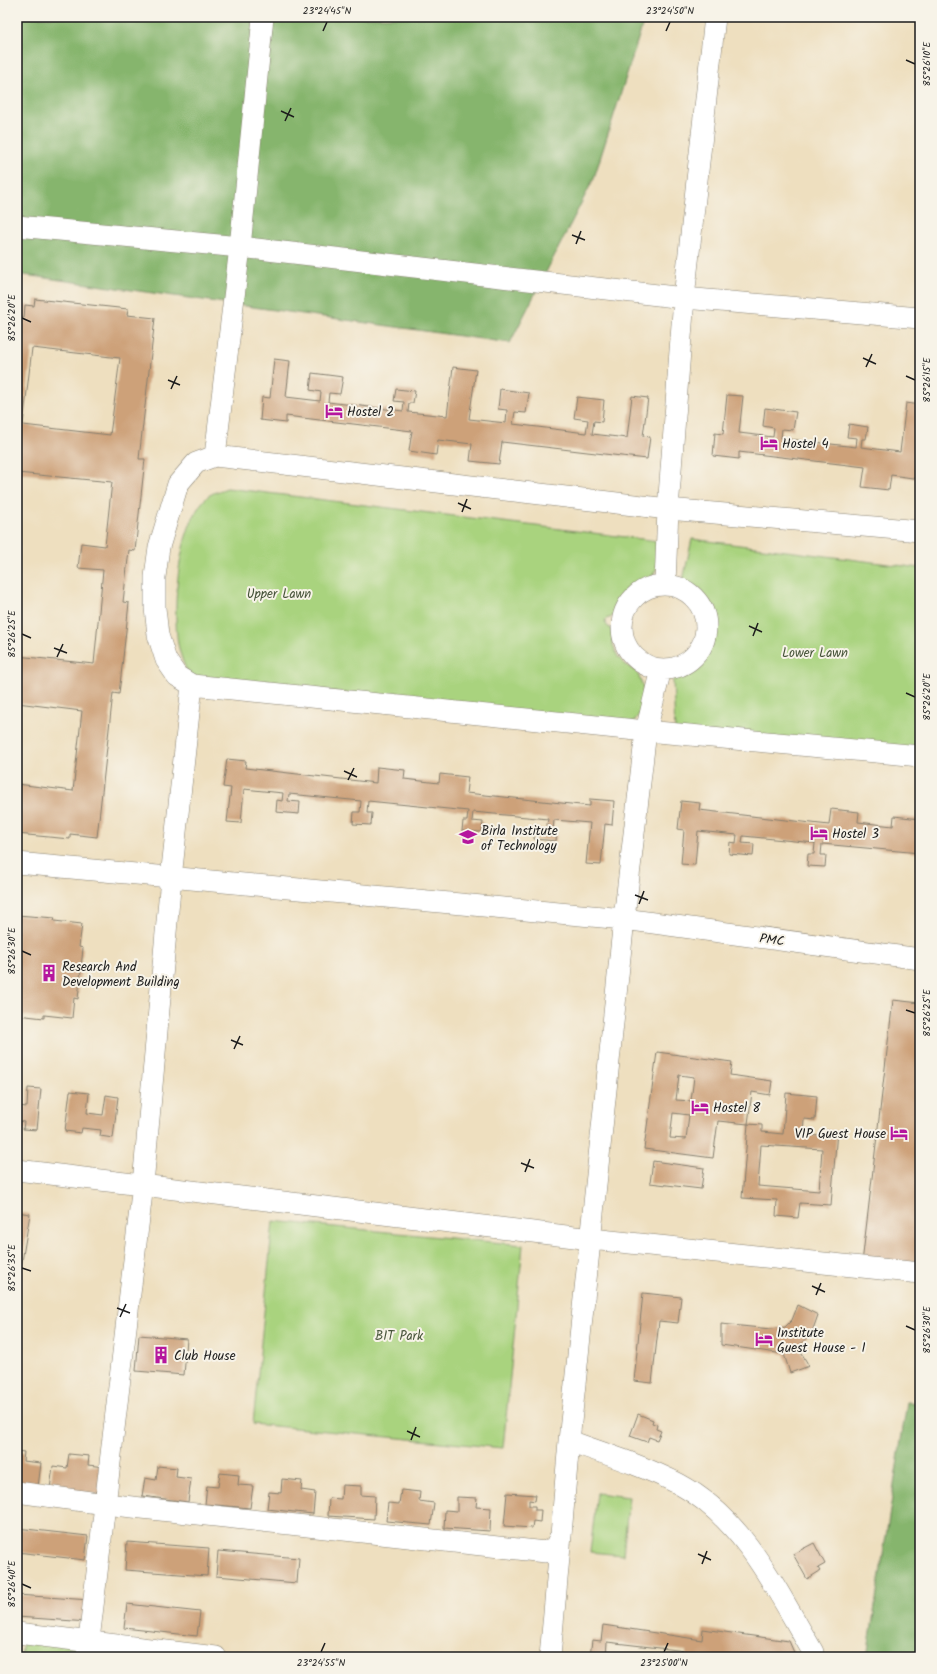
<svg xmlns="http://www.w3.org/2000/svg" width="937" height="1674" viewBox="0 0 937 1674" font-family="Kalam,sans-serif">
<rect width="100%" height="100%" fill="#f7f3e8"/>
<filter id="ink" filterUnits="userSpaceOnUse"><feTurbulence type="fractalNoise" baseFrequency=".025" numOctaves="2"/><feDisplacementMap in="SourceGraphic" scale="8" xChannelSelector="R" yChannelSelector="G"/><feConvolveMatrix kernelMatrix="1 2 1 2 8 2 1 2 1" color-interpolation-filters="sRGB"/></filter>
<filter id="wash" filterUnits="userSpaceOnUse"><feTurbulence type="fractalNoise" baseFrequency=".012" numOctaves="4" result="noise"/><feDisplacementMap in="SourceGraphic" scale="16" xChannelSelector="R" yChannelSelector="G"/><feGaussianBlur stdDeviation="0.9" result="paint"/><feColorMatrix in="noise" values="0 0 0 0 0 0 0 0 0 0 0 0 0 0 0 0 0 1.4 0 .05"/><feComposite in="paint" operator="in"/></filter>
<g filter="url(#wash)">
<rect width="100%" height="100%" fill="#eedfbf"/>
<!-- green -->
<path fill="#a9d37e" stroke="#62784d" d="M227 488 658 541 657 567 653 575 649 580 629 592 621 602 612 617 606 619 605 622 608 627 611 628 613 645 618 657 626 665 637 672 643 687 641 712 632 724 189 676C184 665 180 655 178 644 172 606 178 528 205 499 210 493 220 491 227 488Z
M692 539 920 568V761L675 732 673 679C687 673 704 663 711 648 713 644 712 638 713 633 713 628 715 622 714 618 711 602 694 589 683 580Z
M273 1221 523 1245 503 1448 253 1424Z
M597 1493 629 1497 623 1555 590 1552Z
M23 1639 83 1645 81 1657H21Z"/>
<!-- forest -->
<path fill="#86b56d" stroke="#516844" d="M17 17H645L594 178 510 343 17 274Z
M907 1402 920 1403V1657H867Z"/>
<g id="blocks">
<!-- building -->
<path fill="#cda179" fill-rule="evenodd" d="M35 299 128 309 127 315 155 318 139 459H145L135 551 129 550 123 602 129 603 119 694 113 693 97 837 70 834V839L17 834V784L73 791 82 711 17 703V656L94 664 103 570 78 568 81 543 105 546 112 482 17 473V318H24L25 305 34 306ZM32 348 120 358 110 435 23 425Z
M274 359 290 361 286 397 320 401 321 392 310 390 312 373 343 377 340 394 329 393 328 402 403 411 404 402 394 401 396 389 415 391 413 403H409L408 412 447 416 453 367 476 370 469 419 506 423 507 410 498 409 500 389 529 393 526 413 515 412 513 424 586 433 588 420 574 418 577 397 604 400 602 422 594 421 592 434 627 438 632 396 648 398 643 436 650 437 647 459 502 442 499 464 470 461 472 444 438 440 436 455 409 451 412 431 286 416V423L260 420 262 397 270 398Z
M727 395 743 396 739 433 773 437 774 428 763 426 765 408 796 412 793 430 782 429 781 438 856 447 857 438 847 437 849 424 868 427 866 439H862L861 447 900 452 906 403 920 405V479L891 475 889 490 862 487 865 467 739 452V459L713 456 715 433 723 434Z
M227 759 246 761 245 768 376 783 377 767 405 770 404 779 439 783 440 774 468 777 466 793 590 806V799L614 801 612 825 605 824 601 865 586 864 590 823 554 820 553 831H557L556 841 534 839 535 829 546 830 548 819 473 812 472 821 483 822 482 832 462 831 463 821H467L468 811 368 801 367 813H372L371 825 353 824 354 812H360L361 801 289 794 288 801 300 802 299 814 276 812 277 800 282 801 283 793 244 789 241 823 227 822 231 788 223 787Z
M681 801 700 803 699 810 829 825 831 809 859 812 858 822 893 826 894 816 920 819V853L822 844 821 855H826L825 867 807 866 808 854H814L815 843 743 836 742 843 754 844 753 856 729 854 730 842 736 843 737 835 698 831 695 865 681 864 684 830 678 829Z
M917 863H920V874L916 873Z
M17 915 55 918 54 921 82 924 79 947 83 948 78 999 74 998 72 1018 44 1015V1018L17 1015Z
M893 1000 920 1003V1269L862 1263Z
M657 1052 732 1062 730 1075 772 1081 770 1095 752 1092 748 1124 718 1121 713 1158 644 1149ZM679 1075 694 1077 691 1101 676 1100ZM673 1113 689 1115 686 1139 670 1138Z
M28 1088 41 1089 37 1130 23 1129 24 1122 17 1121V1106L27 1107Z
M70 1091 89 1093 87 1113 103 1115 106 1095 118 1097 113 1138 100 1136 101 1130 82 1128 81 1133 65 1131Z
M786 1093 817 1096 815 1120 804 1119 803 1135 822 1136V1130L837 1131 831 1205 800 1203 798 1218 776 1216 777 1200 742 1198 748 1124 762 1125V1132L783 1134ZM761 1145 822 1149 819 1191 758 1186Z
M653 1161 704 1168 701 1189 650 1183Z
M17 1212 30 1214 19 1279H17Z
M643 1293 681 1297 678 1323 659 1321 652 1383 634 1381Z
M798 1305 818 1315 812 1332 798 1347 809 1366 790 1373 784 1354 721 1345V1324L771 1329 785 1327 792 1320Z
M139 1335 187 1339 184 1375 136 1371Z
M638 1414 653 1420 652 1423 657 1425 656 1429 661 1431 657 1440 649 1437 647 1442 630 1436Z
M17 1451 24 1452 23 1461 41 1463 38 1487 17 1485Z
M69 1454 89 1456 88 1465 104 1467 101 1495 50 1489 53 1466 67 1468Z
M158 1466 177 1468 176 1477 191 1479 188 1502 142 1496 145 1478 156 1480Z
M220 1473 239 1475 238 1485 253 1486 250 1508 205 1504 207 1486 218 1487Z
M282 1479 302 1481 301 1490 315 1492 313 1514 267 1509 269 1492 281 1493Z
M342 1485 361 1486V1495L375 1496 374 1519 328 1516 329 1498 341 1499Z
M401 1490 420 1492 419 1501 434 1503 431 1525 386 1521 388 1503 399 1504Z
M507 1493 536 1495 535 1501 529 1500V1506H535V1510H541L540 1522 533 1521 532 1528 504 1526Z
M457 1497 477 1498 476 1507 491 1508 490 1531 444 1528 445 1510 457 1511Z
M17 1528 88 1536 85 1560 17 1552Z
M127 1542 209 1548 207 1576 125 1570Z
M814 1543 825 1564 818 1568 820 1571 807 1579 793 1554Z
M218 1551 299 1558 297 1583 216 1576Z
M17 1595 90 1600 88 1622 17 1617Z
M127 1604 200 1612 197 1636 124 1628Z
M603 1625 702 1640 703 1629 789 1641 796 1657H686V1651L607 1642 606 1657H590L592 1640 601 1641Z"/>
</g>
</g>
<g filter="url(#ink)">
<use href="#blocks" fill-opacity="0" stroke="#857e6e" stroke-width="1"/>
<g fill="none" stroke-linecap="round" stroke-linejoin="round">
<!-- minor casing -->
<g stroke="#857e6e" stroke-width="22">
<path id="minor" d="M17 226 240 247 684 298 920 318
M215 456 240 247 263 17
M920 531 668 509 215 456 196 463 178 484 159 547 155 577V608L158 635 166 660 177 676 192 685 646 731 920 756
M665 584 668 509 684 298 715 17
M622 627a42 42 0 1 1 84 0a42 42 0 1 1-84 0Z
M17 863 624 919 920 959
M17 1170 591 1239 920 1273
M569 1441C606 1454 644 1466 679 1484 744 1519 777 1591 813 1652
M17 1492 105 1504 545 1552 555 1547 561 1535 569 1441 624 919 646 731 661 669
M17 1633 216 1657
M87 1657 143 1184 171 878 192 685
M550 1657 561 1535"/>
</g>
<!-- minor -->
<use href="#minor" stroke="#fff" stroke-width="21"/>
</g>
</g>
<!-- ticks -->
<path fill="none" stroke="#1c1c1c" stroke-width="1.5" d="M323 31 327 22M666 31 670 22M906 60 915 64M281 111 294 117M285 121 291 108M572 235 585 240M576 244 581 231M22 318 31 322M863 358 876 364M866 367 872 354M906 376 915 380M168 380 180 385M171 389 177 376M458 503 471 509M462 512 467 499M749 626 762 632M22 634 31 638M753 636 758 623M54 648 67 653M57 657 63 644M906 693 915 697M344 771 357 777M348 780 354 768M635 895 648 900M639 904 644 891M22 951 31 955M906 1010 915 1013M231 1040 243 1045M234 1049 240 1036M521 1163 534 1168M525 1172 530 1159M22 1268 31 1271M812 1286 825 1292M816 1295 821 1283M117 1308 130 1313M120 1317 126 1304M906 1326 915 1330M407 1431 420 1437M411 1440 416 1427M698 1554 711 1560M702 1564 707 1551M22 1584 31 1588M321 1652 325 1643M664 1652 668 1643"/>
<!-- icons -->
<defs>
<g id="hotel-bare" transform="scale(1.38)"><path d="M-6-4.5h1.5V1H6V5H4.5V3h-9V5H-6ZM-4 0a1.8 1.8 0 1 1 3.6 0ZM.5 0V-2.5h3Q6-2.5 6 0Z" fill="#b5179e" stroke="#f7f3e8" stroke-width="2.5" paint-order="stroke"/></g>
<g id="university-bare" transform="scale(1.38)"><path d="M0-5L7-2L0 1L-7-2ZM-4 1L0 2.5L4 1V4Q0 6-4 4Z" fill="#b5179e" stroke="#f7f3e8" stroke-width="2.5" paint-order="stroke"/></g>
<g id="building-bare" transform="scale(1.38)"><path d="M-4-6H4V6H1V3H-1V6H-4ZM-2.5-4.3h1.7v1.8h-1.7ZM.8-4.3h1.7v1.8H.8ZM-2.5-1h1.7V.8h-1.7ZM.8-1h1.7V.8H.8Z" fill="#b5179e" stroke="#f7f3e8" stroke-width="2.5" paint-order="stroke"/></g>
</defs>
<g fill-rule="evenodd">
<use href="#hotel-bare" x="334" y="411"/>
<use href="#hotel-bare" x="769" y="443"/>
<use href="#hotel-bare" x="819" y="833"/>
<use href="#university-bare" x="468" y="837"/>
<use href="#building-bare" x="49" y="973"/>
<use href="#hotel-bare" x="700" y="1107"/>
<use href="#hotel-bare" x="899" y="1133"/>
<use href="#hotel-bare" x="764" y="1339"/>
<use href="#building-bare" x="161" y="1355"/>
</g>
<g text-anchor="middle" stroke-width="4" stroke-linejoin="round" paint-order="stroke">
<!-- poi labels -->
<g font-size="13" fill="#1c1c1c" stroke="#f7f3e8" text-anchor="start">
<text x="347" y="416">Hostel 2</text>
<text x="782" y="448">Hostel 4</text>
<text x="481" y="835">Birla Institute<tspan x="481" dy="15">of Technology</tspan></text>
<text x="832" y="838">Hostel 3</text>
<text x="62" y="971">Research And<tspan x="62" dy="15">Development Building</tspan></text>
<text x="713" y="1112">Hostel 8</text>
<text x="886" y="1138" text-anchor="end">VIP Guest House</text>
<text x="777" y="1337">Institute<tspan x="777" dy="15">Guest House - I</tspan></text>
<text x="174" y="1360">Club House</text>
</g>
<!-- park labels -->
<g font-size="13" fill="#465339" stroke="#f7f3e8">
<text x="279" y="598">Upper Lawn</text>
<text x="815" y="657">Lower Lawn</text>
<text x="399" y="1340">BIT Park</text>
</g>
<!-- street labels -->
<g font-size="13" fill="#1c1c1c" stroke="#f7f3e8">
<text transform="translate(772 939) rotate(8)" y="5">PMC</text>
</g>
</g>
<!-- margin -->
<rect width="937" height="1674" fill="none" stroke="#f7f3e8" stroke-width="44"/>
<rect x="22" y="22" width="893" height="1630" fill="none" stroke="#1c1c1c" stroke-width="1.5"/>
<g font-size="10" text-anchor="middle" fill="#1c1c1c">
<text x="327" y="14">23°24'45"N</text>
<text x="670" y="14">23°24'50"N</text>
<text transform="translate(926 64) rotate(-90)" y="4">85°26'10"E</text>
<text transform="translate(11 318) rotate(-90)" y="4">85°26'20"E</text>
<text transform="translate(926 380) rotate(-90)" y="4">85°26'15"E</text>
<text transform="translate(11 634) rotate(-90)" y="4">85°26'25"E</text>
<text transform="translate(926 697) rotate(-90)" y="4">85°26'20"E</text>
<text transform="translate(11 951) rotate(-90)" y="4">85°26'30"E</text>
<text transform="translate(926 1013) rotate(-90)" y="4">85°26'25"E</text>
<text transform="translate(11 1268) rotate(-90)" y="4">85°26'35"E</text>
<text transform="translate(926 1330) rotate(-90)" y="4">85°26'30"E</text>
<text transform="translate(11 1584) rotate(-90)" y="4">85°26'40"E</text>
<text x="321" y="1666">23°24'55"N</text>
<text x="664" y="1666">23°25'00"N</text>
</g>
</svg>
